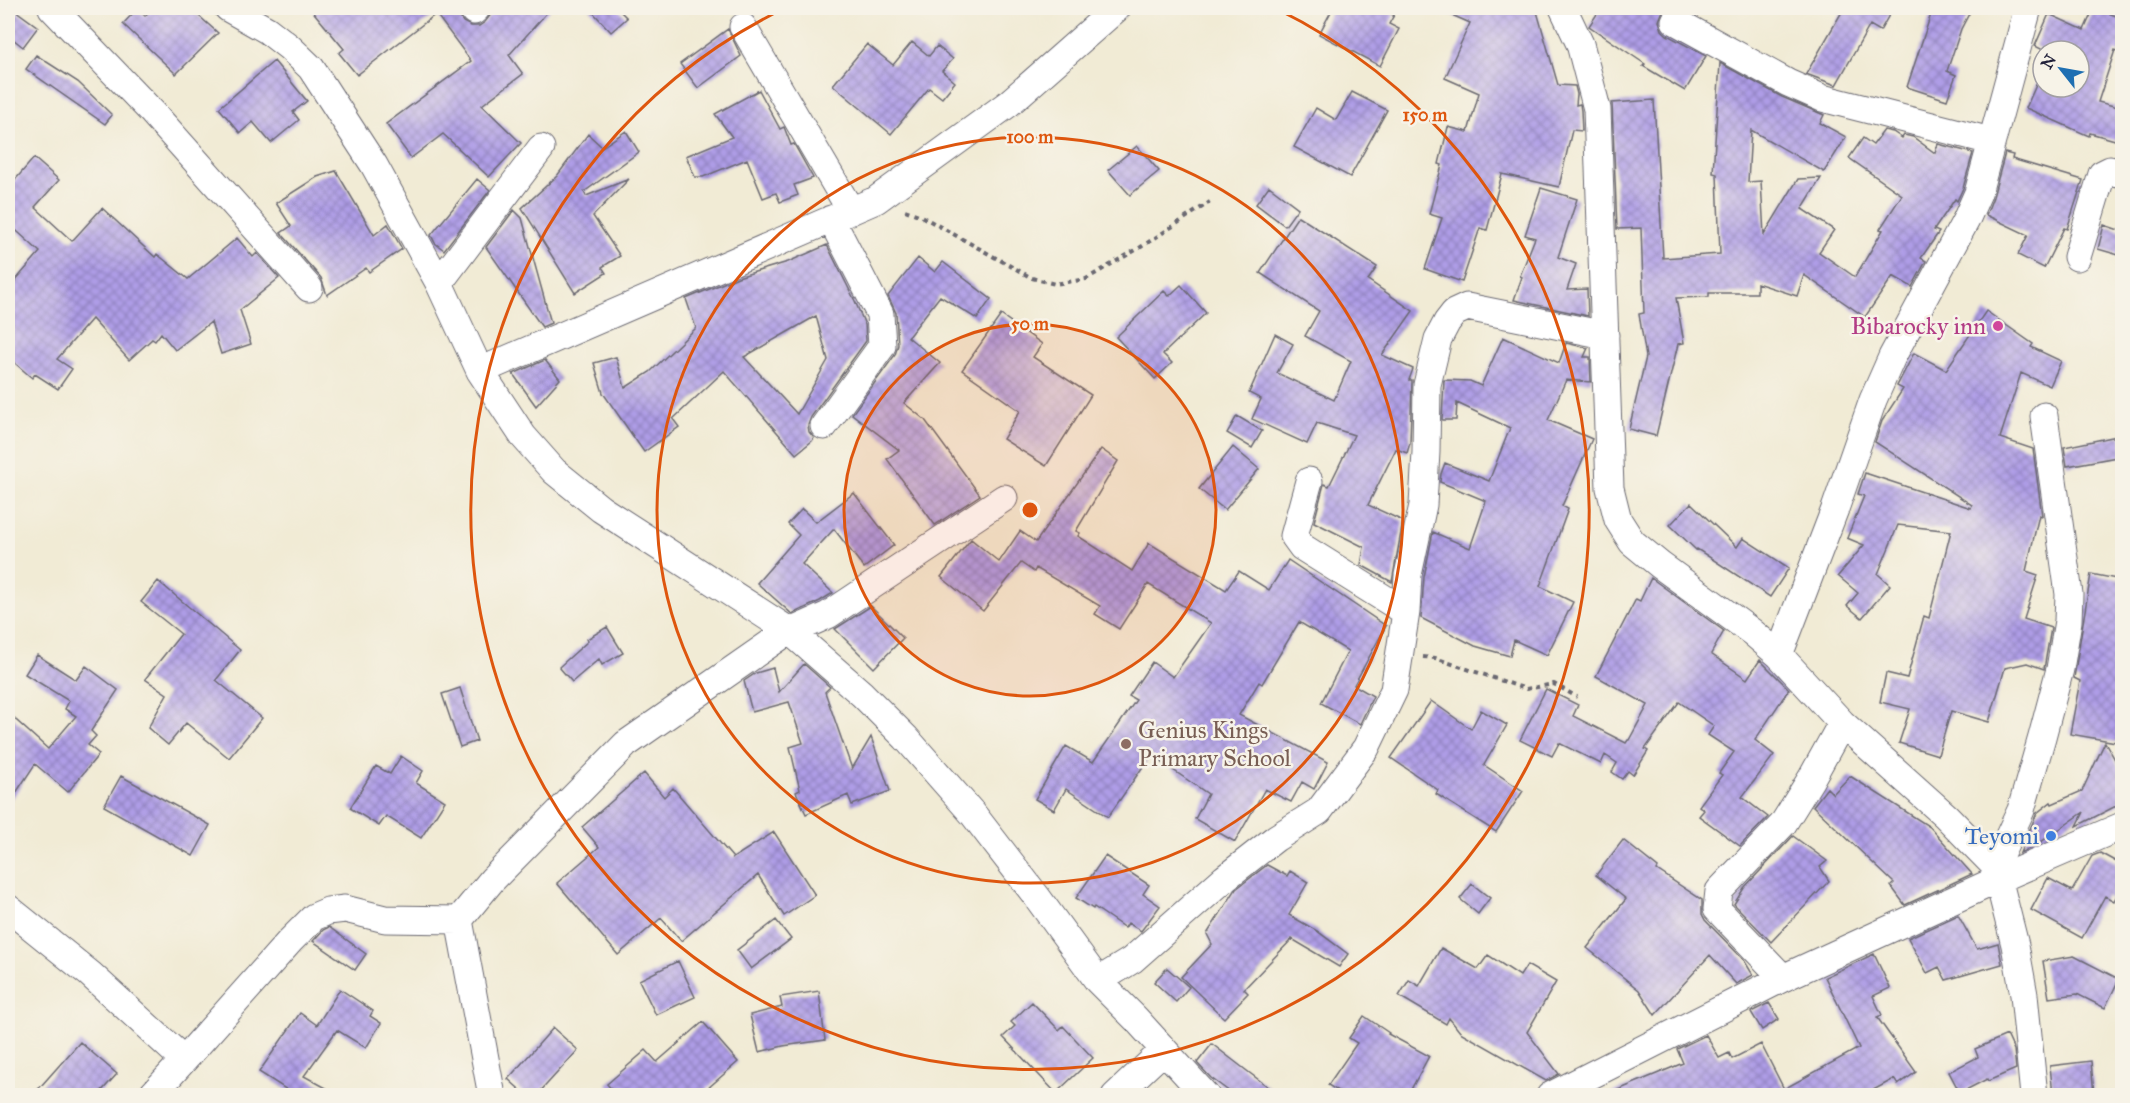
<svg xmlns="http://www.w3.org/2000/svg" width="2130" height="1103" viewBox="0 0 2130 1103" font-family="'IM FELL Great Primer',serif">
<defs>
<pattern id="building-cross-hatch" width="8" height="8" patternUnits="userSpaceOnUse" patternTransform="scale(1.5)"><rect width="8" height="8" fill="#af9de7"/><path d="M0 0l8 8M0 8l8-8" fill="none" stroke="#8e80bc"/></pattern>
</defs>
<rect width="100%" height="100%" fill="#f7f3e8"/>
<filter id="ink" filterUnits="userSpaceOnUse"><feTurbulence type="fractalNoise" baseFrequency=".0167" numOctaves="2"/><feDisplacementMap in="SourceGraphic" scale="12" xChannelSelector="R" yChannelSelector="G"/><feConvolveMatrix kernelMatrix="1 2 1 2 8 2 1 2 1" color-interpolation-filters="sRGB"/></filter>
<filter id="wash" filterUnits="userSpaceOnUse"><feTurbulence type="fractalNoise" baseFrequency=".008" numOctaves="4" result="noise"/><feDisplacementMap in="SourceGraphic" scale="24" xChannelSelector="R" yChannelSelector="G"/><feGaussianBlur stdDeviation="1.35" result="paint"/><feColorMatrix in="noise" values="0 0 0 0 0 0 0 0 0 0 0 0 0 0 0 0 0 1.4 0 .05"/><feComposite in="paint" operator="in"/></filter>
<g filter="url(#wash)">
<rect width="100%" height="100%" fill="#f1ebd5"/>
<g id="blocks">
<!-- building -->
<path fill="url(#building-cross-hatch)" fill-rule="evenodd" d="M8 8H12L38 27 23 47 8 35Z
M152 8H190L218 33 176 74 123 24 137 9 145 16Z
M310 8H459V16L463 22 471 26H479L485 22 492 13V8H551L509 55 523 74 482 105 521 143 489 177 443 134 411 158 386 124 471 61 436 14 357 75 339 53 344 49Z
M589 8H617L627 18 611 32Z
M1333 8H1378L1394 15 1389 24 1399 29 1380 66 1319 34Z
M1436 8H1536L1558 85 1575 86 1577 94 1576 105 1580 104 1581 111 1582 131 1572 130 1559 187 1502 174 1487 230 1480 228 1462 282 1425 269 1442 218 1429 214 1442 165 1439 164 1448 127 1468 132 1479 93 1445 78 1470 23Z
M1601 8H1667L1662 13 1659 21 1662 30 1667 35 1706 56 1685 91 1643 66 1645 64 1589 26Z
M1839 8H1893L1880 31 1870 25 1836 85 1806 74 1843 10Z
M1933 8H1972L1961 29 1947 71 1956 75 1947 100 1907 87Z
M2094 8 2122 18V53L2115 50 2098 102 2122 108V142L2090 133 2089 136 2026 108 2043 69V87H2079V51H2045L2035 46 2049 14 2084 30Z
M728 29 741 56 698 88 680 64Z
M912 42 929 56 937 46 953 59 942 71 955 82 942 98 929 88 891 134 833 85 867 44 893 65Z
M36 55 78 82 112 115 105 124 26 69Z
M274 61 307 101 293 112 299 120 271 143 253 122 240 133 219 108Z
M1720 63 1782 97 1824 115 1820 123 1846 137 1824 172 1751 130 1748 182 1761 181 1764 235 1798 179 1821 178 1802 209 1834 230 1819 252 1855 277 1883 230 1880 229 1902 195 1849 158 1863 138 1873 145 1884 130 1893 132 1902 138 1904 135 1913 137 1935 153 1938 144 1973 153 1963 188 1957 201 1955 199 1934 230 1939 232 1921 258 1926 261 1912 287 1893 276 1865 317 1804 275 1797 296 1757 283V293H1709V297L1676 298 1684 343 1678 344 1656 436 1629 429 1646 357 1639 314 1644 313 1641 228 1617 229 1612 103 1654 100 1663 258 1720 254 1717 174 1713 173Z
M759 90 780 129 784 127 791 145 794 144 813 178 794 185 798 195 780 202 776 193 763 198 747 159 703 177H695L686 156 732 137 715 114Z
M1352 92 1387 110 1350 177 1294 147 1316 108 1336 120Z
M626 131 639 152 584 192 586 196 629 179 593 216 620 256 602 267 606 273 575 293 522 208 557 176 588 134 602 147Z
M1137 146 1159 171 1130 195 1108 170Z
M2005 153 2013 155 2012 159 2083 180 2067 229 2064 228 2044 268 2018 255 2028 235 1986 215 1993 197Z
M34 158 59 180 35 207 72 241 102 208 155 257 157 254 188 279 237 238 253 257 257 253 279 278 240 310 251 344 221 354 211 322 175 350 161 333 155 341 152 339 129 360 92 319 57 359 72 369 58 389 35 374 32 378 8 357V289L40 252 8 223V188Z
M336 171 374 235 388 224 402 249 369 272 366 268 327 295 321 278 281 233 291 226 276 203 317 177Z
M477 179 490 190 444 250 435 243 431 235Z
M1269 186 1298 208 1285 226 1256 204Z
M1541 188 1577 199 1558 257 1576 264 1567 290 1587 289 1588 316 1514 300 1522 277 1520 276 1535 238 1525 235Z
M514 210 522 218 551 323 542 327 486 247Z
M1298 216 1377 267 1368 280 1413 311 1382 355 1413 369 1409 380H1412L1410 443 1407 453 1396 449 1368 505 1403 521 1392 582 1361 565 1364 547 1314 522 1324 484 1329 486 1354 435 1317 423 1307 444 1252 419 1261 399 1249 393 1275 334 1293 344 1277 373 1334 400 1351 361 1305 336 1319 311 1260 273Z
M2104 225 2122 231V256L2098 249Z
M827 245 855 301 865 325 866 341 811 417 808 425 809 432 814 438 812 441 796 454 724 371 673 419 679 427 644 452 603 393 594 363 616 357 625 388 650 372 696 328 686 299 738 277 788 262ZM816 316 828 360 797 414 744 357Z
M918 258 935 272 943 262 991 299 977 319 940 296 908 337 940 363 904 403 925 420 980 495 935 525 887 459 899 450 852 414 895 355 898 345 896 313 888 296Z
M1181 285 1206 313 1163 354 1172 363 1155 379 1116 337 1164 291 1169 296Z
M1986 311 2033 344 2031 347 2061 361 2050 386 2021 373 2000 438 2033 449 2042 516 2039 515 2026 571 2038 575 2024 619 2051 628 2044 669 2027 663 2005 668 1989 722 1951 711 1938 755 1899 743 1910 709 1880 702 1886 673 1907 678 1924 616 1929 618 1951 531 1898 525 1878 574 1890 585 1862 618 1847 606 1858 593 1838 576 1864 545 1847 538 1864 496 1858 494 1865 473 1971 508 1972 505 1875 442 1882 421 1903 389 1897 386 1914 353 1946 370Z
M1001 315 1042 344 1033 357 1091 395 1046 466 1003 439 1020 411 962 370Z
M1503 337 1559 363 1566 343 1588 348 1584 357H1590L1591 382 1566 380 1548 420 1592 439 1562 506 1568 509 1540 586 1573 602 1547 655 1514 640 1510 656 1475 646 1421 618 1424 577 1433 532 1470 548 1486 501 1440 482 1441 474 1445 463 1489 481 1510 428 1457 403 1456 420H1442L1444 380 1470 381 1481 386Z
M545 360 560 379 536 406 513 374Z
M1237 416 1262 431 1252 448 1227 433Z
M2122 435V456L2067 466 2064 447Z
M1233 447 1259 469 1225 510 1199 489Z
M1101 449 1118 461 1076 531 1080 533 1078 536 1132 571 1149 543 1226 590 1239 571 1269 590 1288 560 1386 626 1354 685 1373 696 1360 724 1321 703 1348 651 1299 622 1262 684 1259 682 1239 715 1328 762 1314 789 1302 782 1291 802 1265 789 1235 842 1195 819 1208 794 1151 755 1108 817 1066 789 1054 810 1035 799 1066 746 1093 762 1136 700 1129 696 1152 662 1173 677 1211 623 1148 584 1119 629 1095 614 1100 606 1036 568 1034 572 1021 563 983 611 941 577 971 539 999 562 1020 531 1036 542Z
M854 493 894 545 864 568 834 529 802 564 833 593 820 601 792 614 757 583 799 535 788 524 802 509 816 522Z
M1691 503 1737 547 1743 538 1789 568 1770 597 1697 549 1696 550 1670 525Z
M2091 574 2122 580V743L2070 734 2080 681 2074 678Z
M1651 578 1724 631 1711 654 1747 679 1760 660 1789 689 1755 740 1774 755 1742 797 1768 817 1740 846 1699 816 1704 810 1699 806 1722 775 1719 773 1734 752 1708 735 1714 726 1679 702 1645 749 1648 751 1633 775 1628 771 1622 779 1612 772 1617 763 1605 755 1601 764 1559 743 1552 756 1520 740 1546 689 1578 705 1573 716 1626 743 1628 740H1629L1648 705 1596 676 1636 599 1640 601Z
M158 581 240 650 216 680 262 718 229 758 186 723 168 745 148 728 167 694 145 679 181 634 141 602Z
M871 606 903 638 874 668 835 629Z
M607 627 623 653 602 665 599 659 572 682 559 667 588 641 587 639Z
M37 655 76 680 86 666 118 690 91 731 96 736 88 745 99 754 68 792 35 764 8 805V713L48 749 76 716 65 709 69 701 25 674Z
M804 664 830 687 825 692 852 769 871 737 890 791 852 805 848 795 806 814 796 792 800 790 790 747 803 743 789 702 752 712 744 681 756 673 773 668 779 692Z
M460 688 477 741 460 747 442 694Z
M1431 701 1471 729 1481 710 1507 725 1484 765 1523 791 1496 832 1436 794 1438 790 1391 758Z
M2105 742 2122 772V803L2077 826 2084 812 2035 846 2020 853 2037 813 2051 802 2052 804 2082 791Z
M401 756 423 771 416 783 445 801 421 838 386 816 379 826 350 808 376 766 390 774Z
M644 773 664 797 673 788 733 858 774 832 815 895 784 916 758 875 681 941 661 918 618 955 557 883 599 847 582 827Z
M121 776 210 825 193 856 104 806Z
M1850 776 1930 827 1972 874 1905 905 1891 886 1894 883 1813 806 1827 788 1833 794Z
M1793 836 1827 861 1820 867 1829 881 1771 942 1734 904 1744 888Z
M1623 840 1658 868 1657 870 1702 900V914L1705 920 1744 960 1753 975 1736 984 1710 955 1655 1015 1639 990 1587 948 1626 899 1596 875Z
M2100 853 2122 865V885L2114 901 2105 896 2082 938 2031 910 2048 878 2072 891 2092 856Z
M1105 856 1149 885 1143 894 1160 906 1141 931 1128 923 1125 928 1094 907 1093 909 1076 898Z
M1267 865 1287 876 1290 871 1308 882 1289 915 1317 931 1348 954 1339 967 1292 939 1244 989 1248 993 1224 1018 1181 977 1212 944 1207 934 1236 889Z
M1472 884 1490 898 1478 914 1460 899Z
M1958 915 1977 949 1998 943 2002 964 1946 980 1939 967 1927 973 1908 938Z
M776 920 791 939 751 969 737 950Z
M329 927 366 954 355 970 313 941 323 930Z
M1441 948 1478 969 1488 955 1520 976 1527 965 1556 982 1527 1032 1559 1074 1546 1081 1460 1032 1449 1018 1446 1024 1399 996 1409 980 1419 986Z
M1874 954 1890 988 1873 996 1882 1015 1877 1017 1916 1072 1898 1085 1894 1079 1864 1095H1606L1683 1063 1677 1049 1706 1035 1719 1058 1729 1053 1732 1059 1761 1044 1784 1089 1859 1048 1825 977Z
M2074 956 2119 979 2105 1008 2077 994 2049 998 2043 961Z
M678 961 695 997 656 1015 639 980Z
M1167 968 1189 987 1176 1002 1154 982Z
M340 989 373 1011 370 1016 381 1023 366 1048 337 1030 304 1076 339 1095H295L259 1072 300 1013 317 1025Z
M819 991 825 1040 783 1046 759 1052 750 1015 782 1007 780 997Z
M1032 1002 1059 1030 1063 1026 1093 1058 1056 1093 1003 1037 1015 1026 1011 1022Z
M1769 1003 1779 1019 1762 1030 1751 1012Z
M1364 1016 1389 1033 1388 1034 1429 1056 1408 1095H1344L1328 1085 1357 1043 1349 1038Z
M703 1022 738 1062 700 1095H616L607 1084 646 1050 657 1062Z
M553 1028 578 1050 537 1095H526L508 1079Z
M2007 1035 2014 1050 2016 1069 1988 1081 1987 1079 1960 1093 1949 1072 1978 1057 1975 1049Z
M80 1042 117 1074 98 1095H33Z
M1212 1044 1251 1074 1279 1095H1234L1211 1078 1197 1063Z
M2091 1061 2094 1095H2053L2050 1066Z"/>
</g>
</g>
<g filter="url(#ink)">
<use href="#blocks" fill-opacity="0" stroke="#6a6871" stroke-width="1.5"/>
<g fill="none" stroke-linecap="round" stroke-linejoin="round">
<!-- minor casing -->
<g stroke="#6a6871" stroke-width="29">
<path id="minor" d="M52 8 153 113 309 288
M228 8 267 30 289 47 311 68 374 165 439 283 480 371 523 436 554 471 601 509 791 632 862 694 906 738 973 814 1037 897 1098 981 1136 1019 1206 1096
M1563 8 1580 44 1597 109 1610 488 1618 520 1632 542 1660 565 1752 632 1779 655 1842 723 1946 816 1995 866 2015 945 2024 995 2034 1096
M474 11 477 8
M1675 21 1788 83 1822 98 1991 141
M743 27 851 211
M2077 257 2102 174 2110 170 2122 174
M439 283 541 148
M480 371 876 200 1008 104 1117 8
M824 426 882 346 880 314 831 219
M1309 481 1294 536 1302 547 1406 612
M1779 655 1835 509 1873 400 1892 357 1966 220 1978 193 2028 8
M1995 866 2021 810 2042 737 2060 669 2068 621 2069 594 2044 416
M8 908 90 974 184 1060 151 1096
M459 920 492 1096
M1783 978 1717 909 1719 891 1783 824 1811 779 1842 723
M1098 981 1132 960 1225 878 1276 838 1319 811 1366 748 1394 690 1406 612 1408 575 1423 505 1426 452 1427 385 1438 339 1447 322 1454 313 1467 307 1605 335
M184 1060 290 941 314 917 328 911 345 909 385 919 459 920 492 880 626 744 781 636 828 615 1004 498
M1115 1096 1164 1050
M1550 1096 1783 978 1999 879 2122 826"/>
</g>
<!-- path -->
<path stroke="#6a6871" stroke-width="4" stroke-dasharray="4.5 4.5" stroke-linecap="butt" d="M905 210 921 216 1032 278 1055 284 1086 279 1141 247 1210 202
M1423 657 1435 658 1526 689 1554 684 1577 697"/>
<!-- minor -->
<use href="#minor" stroke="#fff" stroke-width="27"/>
</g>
</g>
<!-- distance rings -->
<circle cx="1030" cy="510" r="186" fill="#de560e" fill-opacity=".12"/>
<g fill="none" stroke="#de560e" stroke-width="3">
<circle cx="1030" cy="510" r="186"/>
<circle cx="1030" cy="510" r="373"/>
<path d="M1275 8A559 559 0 1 1 785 8"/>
</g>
<!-- markers -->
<circle fill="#d1479c" stroke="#f7f3e8" stroke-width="2" cx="1998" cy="326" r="6"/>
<circle fill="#8d6e63" stroke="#f7f3e8" stroke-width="2" cx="1126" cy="744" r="6"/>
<circle fill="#3f7fe0" stroke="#f7f3e8" stroke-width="2" cx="2051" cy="836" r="6"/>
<g text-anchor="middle" stroke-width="5" stroke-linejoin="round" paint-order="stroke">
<!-- hotel labels -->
<g font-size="24" fill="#b23c85" stroke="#f7f3e8" text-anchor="end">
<text x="1986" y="334">Bibarocky inn</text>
</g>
<!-- education labels -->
<g font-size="24" fill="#785e54" stroke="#f7f3e8" text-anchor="start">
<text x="1138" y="738">Genius Kings<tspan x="1138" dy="28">Primary School</tspan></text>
</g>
<!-- shop labels -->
<g font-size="24" fill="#366cbe" stroke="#f7f3e8" text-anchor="end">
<text x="2039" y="844">Teyomi</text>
</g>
</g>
<circle cx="1030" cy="510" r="9" fill="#de560e" stroke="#f7f3e8" stroke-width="3"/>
<g font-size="18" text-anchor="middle" font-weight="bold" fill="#de560e" stroke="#f7f3e8" stroke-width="5" stroke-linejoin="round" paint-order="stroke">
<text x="1425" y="121">150 m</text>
<text x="1030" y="143">100 m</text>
<text x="1030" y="330">50 m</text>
</g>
<!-- margin -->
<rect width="2130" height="1103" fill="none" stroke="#f7f3e8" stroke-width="30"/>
<!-- north arrow -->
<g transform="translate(2061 69) rotate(301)"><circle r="28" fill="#f7f3e8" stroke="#a29fa3" stroke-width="1.5"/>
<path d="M0-4.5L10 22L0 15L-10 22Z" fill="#1f6fb2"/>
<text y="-9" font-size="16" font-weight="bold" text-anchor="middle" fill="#22223b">N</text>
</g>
</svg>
